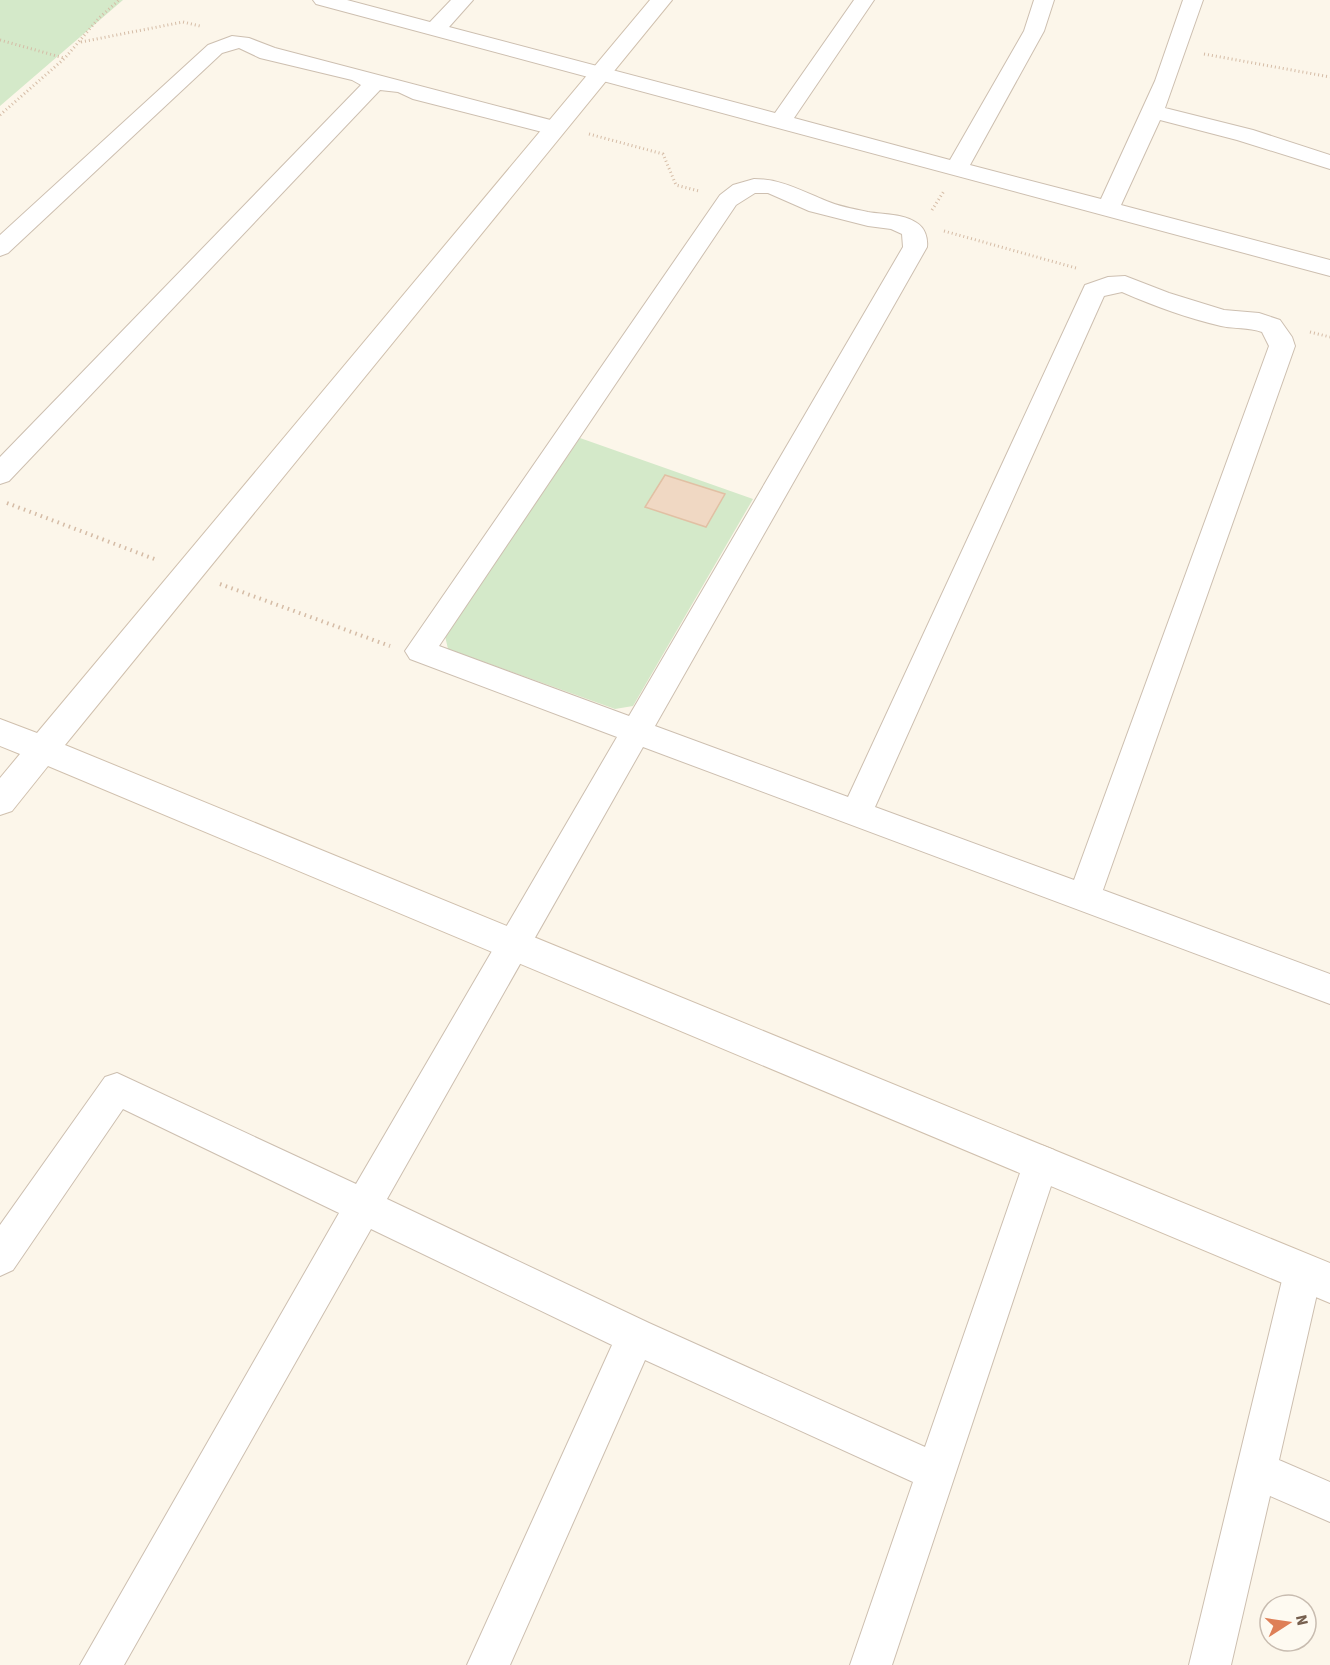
<svg xmlns="http://www.w3.org/2000/svg" width="1330" height="1665" viewBox="0 0 1330 1665" font-family="'Source Sans 3',sans-serif">
<rect width="100%" height="100%" fill="#fcf6ea"/>
<!-- green -->
<path fill="#d4e9c9" d="M0 0H123L0 106Z
M580 438 753 499 633 706 615 709 448 649 445 636Z"/>
<!-- building -->
<path fill="#f0d8c3" stroke="#e1c0a4" stroke-width="1.5" d="M665 475 725 494 706 527 645 507Z"/>
<g fill="none" stroke-linecap="round" stroke-linejoin="round">
<!-- street casing -->
<g stroke="#cdbfb0" stroke-width="2">
<path id="street" d="M313 0H347L430 22 451 0H473L449 27 775 113 854 0H874L794 118 950 160 1024 31 1034 0H1054L1044 31 970 165 1101 199 1155 81 1183 0H1203L1165 108 1253 130 1330 155V169L1237 140 1160 120 1121 205 1330 260V276L316 4Z
M232 36 249 38 275 48 562 123 565 128 562 133 554 135 413 99 398 92 380 90 9 481 0 484V457L361 85 352 80 260 58 239 48 222 53 8 253 0 256V235L208 45Z
M754 179C780 179 800 190 824 200 837 206 854 209 868 212 885 215 902 213 917 223 925 228 928 238 927 247L655 726 848 797 1085 285 1108 277 1125 276 1169 293 1224 310 1259 313 1280 320 1292 337 1295 346 1103 890 1330 974V1004L643 747 387 1199 649 1323 925 1447 1028 1150 1041 1145 1054 1150 1059 1162 892 1665H850L913 1482 645 1360 510 1665H467L612 1345 371 1229 124 1665H80L339 1213 123 1109 13 1270 0 1276V1225L105 1077 117 1073 356 1184 617 737 410 659 405 651 720 195 733 185ZM755 193H768L809 211 868 226 891 229 902 234 903 247 629 716 439 646 736 205ZM1122 292C1154 306 1187 318 1221 326 1235 329 1248 327 1262 332L1269 346 1074 880 875 807 1104 296Z
M1303 1253 1316 1259 1322 1272 1279 1460 1330 1482V1522L1270 1496 1231 1665H1189L1284 1272 1290 1259Z"/>
</g>
<!-- secondary casing -->
<g stroke="#d0c0ae" stroke-width="2">
<path id="secondary" d="M650 0H672L65 745 1330 1263V1303L48 766 12 811 0 815V778L20 754 0 746V719L37 733Z"/>
</g>
<!-- path-far1 -->
<path stroke="#d5bca6" stroke-width="3" stroke-dasharray="1 3" stroke-linecap="butt" d="M0 40 64 58
M81 42 183 22 200 26
M1204 54 1330 77
M0 115 65 58 99 18 119 0
M589 134 663 154 676 185 699 191
M932 210 944 191
M944 231 1076 268
M1310 332 1330 337"/>
<!-- path -->
<path stroke="#d5bca6" stroke-width="4" stroke-dasharray="1.5 4.5" stroke-linecap="butt" d="M7 503 157 560
M220 584 390 646"/>
<!-- street -->
<use href="#street" fill="#fff" fill-rule="evenodd"/>
<!-- secondary -->
<use href="#secondary" fill="#fff" fill-rule="evenodd"/>
</g>
<!-- north arrow -->
<g transform="translate(1288 1623) rotate(78)"><circle r="28" fill="#fefaf1" stroke="#c8bcb0" stroke-width="1.5"/>
<path d="M0-4.5L10 22L0 15L-10 22Z" fill="#de7f57"/>
<text y="-9" font-size="16" font-weight="bold" text-anchor="middle" fill="#765f4e">N</text>
</g>
</svg>
